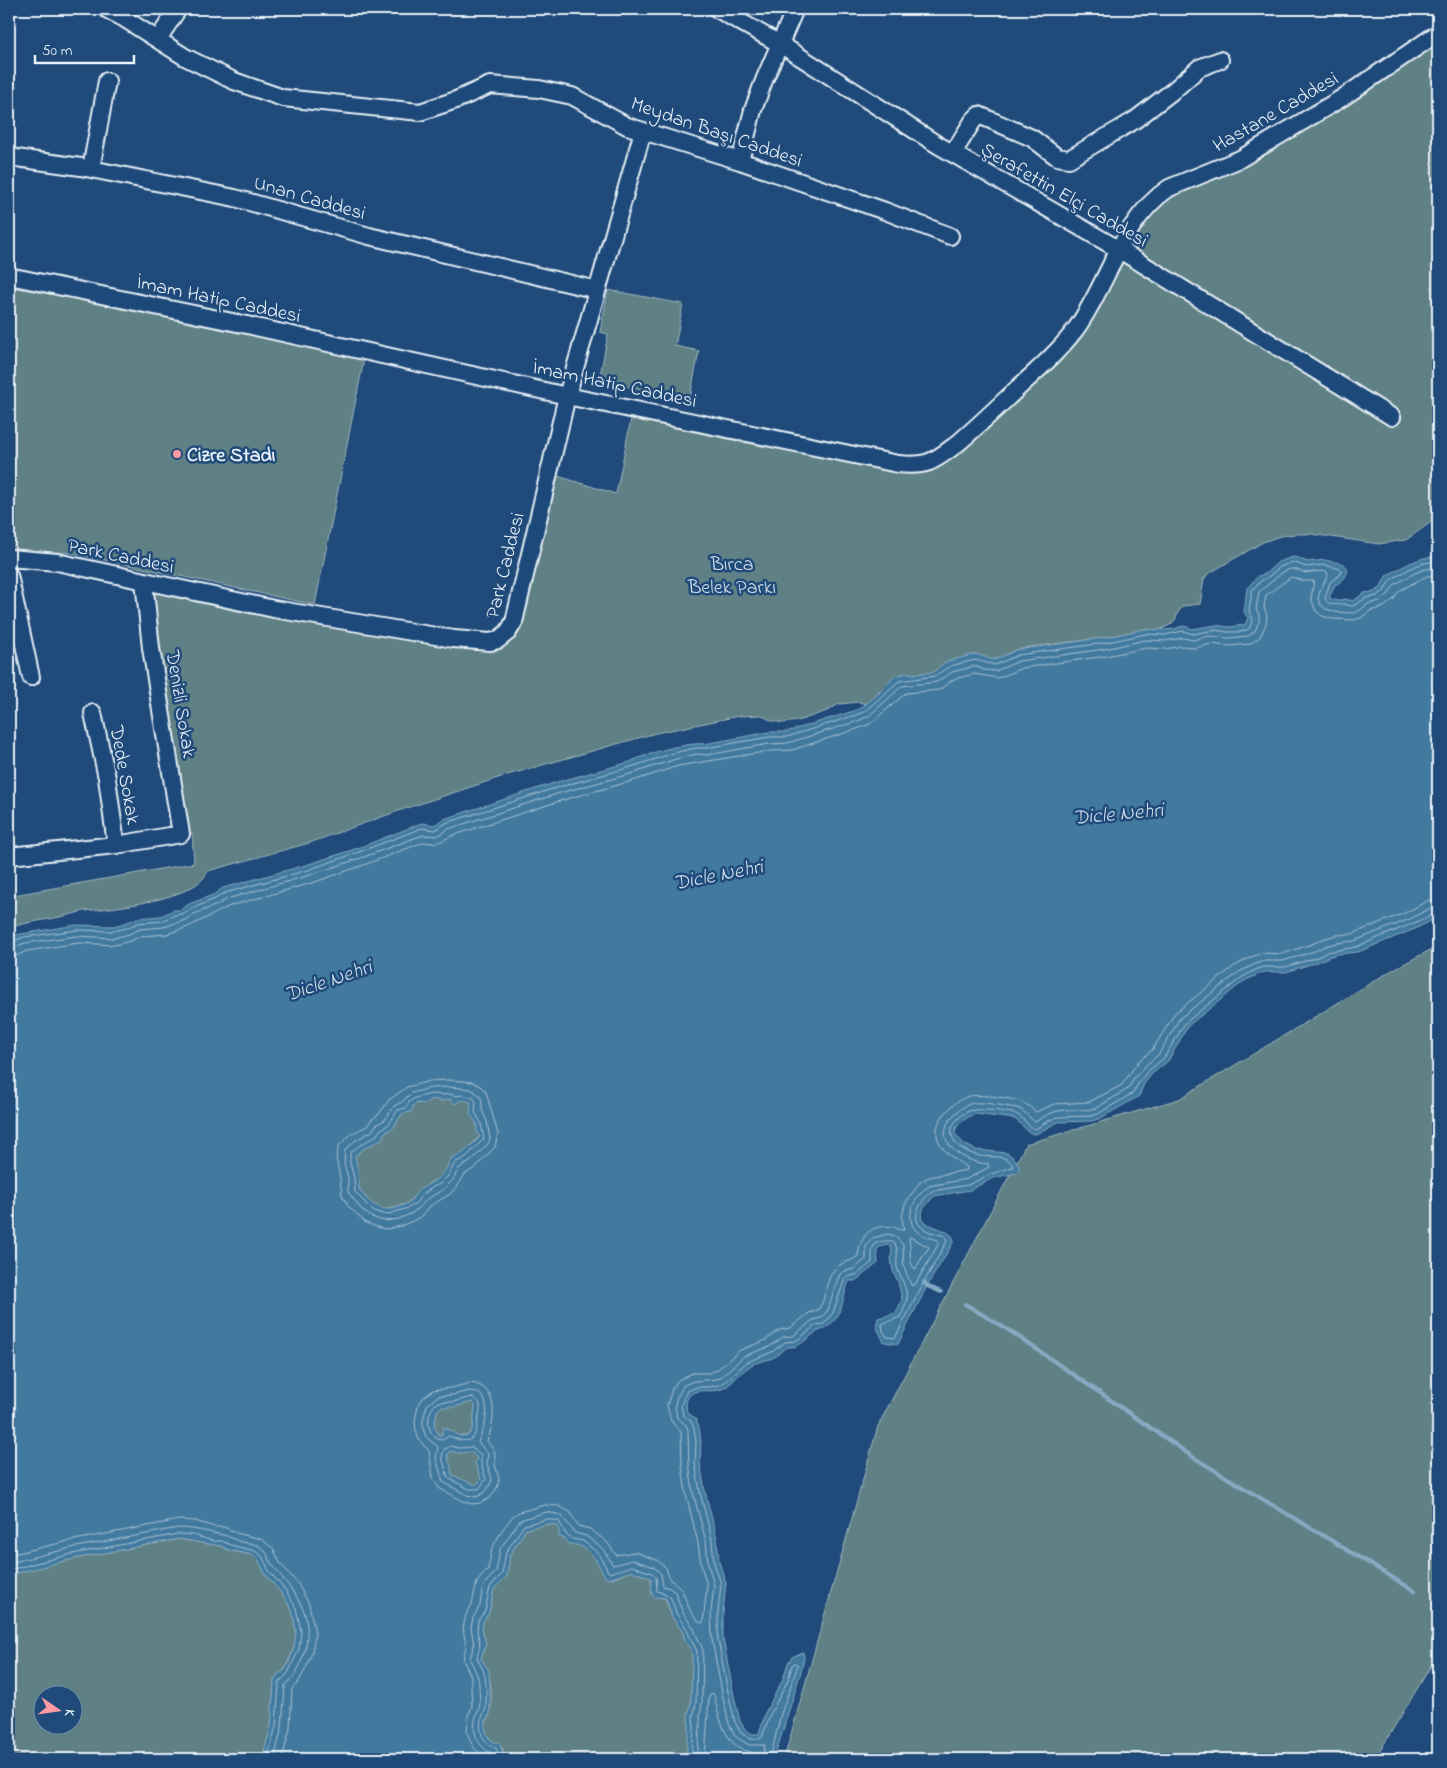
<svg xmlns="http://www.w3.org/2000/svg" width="1447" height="1768" viewBox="0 0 1447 1768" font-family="'Indie Flower',sans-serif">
<rect width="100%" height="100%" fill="#1f4a7a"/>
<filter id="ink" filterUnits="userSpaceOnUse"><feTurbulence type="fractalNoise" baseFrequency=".02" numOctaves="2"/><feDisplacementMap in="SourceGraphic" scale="10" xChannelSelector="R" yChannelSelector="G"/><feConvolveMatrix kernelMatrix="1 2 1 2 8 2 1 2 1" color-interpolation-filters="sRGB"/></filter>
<g filter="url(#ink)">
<!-- green -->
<path fill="#5f8084" stroke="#a4b8be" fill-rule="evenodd" d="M1438 33V517L1406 540 1379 544 1311 534H1295L1280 536 1263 542 1208 574 1204 579 1200 604 1183 606 1179 611 1175 620 1170 625 1159 630 1144 629 1102 638 1030 647 1016 650 994 660 981 656 948 661 940 666 934 672 916 674 906 673 896 676 865 704 859 702 839 704 827 711 798 721 782 723 770 720 762 715 739 716 656 733 507 775 401 810 309 843 208 871C197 900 112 908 84 911 79 912 74 914 69 915 48 920 30 921 9 928V896L194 863 192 833 181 834 144 581 318 617 504 637 548 473 616 494 633 409 921 465 1055 354 1144 211 1198 176Z
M9 287 100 302 364 359 315 605 72 553 9 549Z
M608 290 683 304 675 346 699 351 690 398 599 381 608 334 600 332Z
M1438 946V1654L1375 1759H784L878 1426 1026 1144 1179 1099 1394 969Z
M432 1099 442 1101 448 1099 468 1100 471 1102C470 1118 473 1112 476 1123 478 1129 477 1131 480 1136L463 1153 451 1158 444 1173 437 1180 430 1182 426 1187 418 1191 411 1200 406 1204 386 1210 376 1207 369 1201 359 1189 355 1156 363 1149 382 1139 384 1133 393 1128 402 1114 417 1103Z
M472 1402 475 1406 473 1428 468 1436H460L446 1428 442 1435H439L434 1426 437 1411 441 1407 457 1406Z
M451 1451 458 1453 471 1452 477 1458 475 1463 481 1479 476 1486 452 1475C451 1470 447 1457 448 1453Z
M548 1524 556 1525 569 1544 581 1545 594 1556 603 1573 610 1579 632 1571 651 1578 652 1595 665 1598 672 1617 683 1632 685 1640 692 1652 691 1702 688 1717 689 1728 686 1759H505L502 1747C492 1742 483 1735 486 1723 487 1719 490 1716 490 1712 493 1694 491 1672 481 1658L486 1644 482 1629 483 1622 489 1613 494 1589 507 1576 510 1554 526 1529Z
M179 1539 221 1546 228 1550 252 1555 258 1559 265 1574 282 1594 292 1610 296 1631 294 1648 284 1671 278 1674 274 1681 271 1726 262 1759H9V1575L73 1559ZM42 1696H72V1726H42Z"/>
<!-- water -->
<path fill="#437a9f" stroke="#85aac3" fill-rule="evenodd" d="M1438 556V917L1415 929 1358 952 1338 954 1328 957 1320 961 1286 972H1264L1244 981 1188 1026 1168 1061 1152 1074 1144 1084 1139 1096 1101 1118 1092 1121 1058 1122 1036 1134 1030 1133 1015 1119 975 1114 965 1119 956 1128 955 1134 964 1144 976 1150 1007 1153 1015 1159 1020 1169 1017 1173 993 1178 970 1190 934 1196 923 1209 921 1219C930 1228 944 1227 953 1237V1243L927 1286 898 1344 884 1342 876 1326 878 1318 896 1313 902 1299 898 1282 893 1271 891 1258 892 1249 889 1245 879 1247 877 1250 878 1263 855 1281H849C843 1295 843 1314 831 1324 825 1330 818 1330 811 1336 803 1342 798 1348 787 1347 782 1350 779 1354 775 1357 767 1361 756 1361 749 1367 739 1373 733 1384 722 1389 713 1393 698 1388 691 1394 685 1399 686 1406 687 1412L696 1419 699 1427 701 1441 700 1463 705 1491 717 1539 719 1562 726 1583 723 1613V1639L734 1696 740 1721 745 1729 752 1734H759L765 1713 783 1679 788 1663 792 1657 803 1652 804 1658 802 1668 774 1759H686L689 1728 688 1717 691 1703 692 1652 685 1640 683 1632 672 1617 666 1598 654 1597 652 1595 651 1578 632 1571 609 1579 606 1578C595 1561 593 1546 569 1544L565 1539 559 1536V1530L556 1525 548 1524 526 1529 510 1554 507 1576 494 1589 489 1613 483 1622 482 1629 486 1644 481 1658 489 1671 490 1687V1714L486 1720 485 1728 488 1737 493 1742H499L505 1759H262L271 1726 274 1681 278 1674 284 1671 289 1662 294 1648 296 1631 292 1610 282 1594 265 1574 258 1559 252 1555 228 1550 221 1546 179 1539 73 1559 9 1575V939L15 935 76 925 113 926 125 923 137 918 161 916 173 910H180L189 904 213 895 223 888 306 865 358 848 422 823 434 825 444 819 557 782 630 762C647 753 686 742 705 744L769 732H786L854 711 862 707 874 697 895 676 906 673 916 674 934 672 940 666 948 661 976 654 994 660 1016 650 1102 638 1144 629 1164 630 1175 629 1182 626 1188 627 1192 629 1216 625 1228 627 1245 625 1248 618 1244 612 1247 588 1258 576 1265 574 1278 562 1293 557 1299 558 1307 562 1325 560 1344 564 1348 569C1346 578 1343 581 1335 585L1329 598 1338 601 1345 599 1353 601 1364 593 1374 592 1380 588 1387 575 1410 563 1423 558ZM432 1099 442 1101 451 1099 454 1104 462 1100 471 1102 470 1114 477 1124V1132L480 1137 463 1153 451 1158C442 1180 437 1178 419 1190 415 1193 413 1199 409 1202 388 1216 372 1208 359 1189V1177L355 1156 363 1149 382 1139 384 1133 393 1128 402 1114 411 1112 413 1106 417 1103 425 1104 428 1101ZM472 1402 475 1406 473 1428 468 1436H460L443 1427 442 1435H439L434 1426 437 1411 441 1407H454ZM450 1451 458 1453 471 1452 477 1458 475 1463 481 1479 476 1485 452 1475 450 1463 447 1456Z"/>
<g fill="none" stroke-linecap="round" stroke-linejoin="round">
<!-- shore -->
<path stroke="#a6c1d4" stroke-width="1" d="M9 943 24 937 77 930 113 931 127 928 138 923 162 921 175 915 182 914 191 909 215 899 225 893 308 870 359 852 422 828 435 830 446 823 559 787 631 767 674 753 695 748H706L769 737H787L856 715 865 711 899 681 935 676 950 666 975 660 995 665 1018 655 1104 643 1145 634 1165 635 1183 631 1193 634 1215 630 1227 632H1240L1249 629 1253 620 1249 611 1252 590 1261 581 1268 577 1280 567 1293 562 1306 567 1324 565 1341 569V574L1330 582 1325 599C1330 607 1336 604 1344 604 1347 605 1350 606 1353 606L1366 598 1377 596 1384 591 1390 580 1413 567 1424 563 1438 561
M9 949 25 943 77 936 114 938 129 934 140 929 164 927 185 920 194 914 217 905 227 899 310 875 361 858 423 835 438 836 448 829 560 793 634 773 676 759 696 754 707 755 769 744 788 743 858 721 869 716 902 686 937 682 952 672 975 666 984 670 996 671 1019 661 1105 649 1145 640 1165 641 1183 638 1193 640 1209 636 1228 638 1248 636 1255 631 1259 621V615L1256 609 1259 592 1283 572 1290 569H1294L1306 573 1322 571 1327 572 1328 575 1320 591 1318 598 1320 604 1326 609 1335 612 1353 613 1359 611 1368 604 1380 601 1388 595 1394 585 1415 573 1425 569 1438 568
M9 957 16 956 27 951 78 943 115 945 130 941 141 936 167 934 188 927 230 906 312 883 364 865 424 842C436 844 441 842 451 836L563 800 636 780 678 766 770 751 792 750 860 728 870 724 906 693 939 690 954 679 974 674 998 678 1022 668 1106 656 1146 648 1165 649 1183 646 1194 648 1211 644 1228 646 1250 644 1260 637 1266 624 1267 616 1264 607 1266 595 1291 577 1304 581H1314L1311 599 1316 611 1322 616 1333 619 1354 620 1361 618 1370 611 1384 607 1394 599 1399 591 1419 580 1427 576 1438 575
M450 1080 473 1082 480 1086 486 1092 498 1134 495 1147 475 1168 465 1174 459 1184 450 1194 430 1206 423 1215 415 1220 401 1226 387 1229 380 1228 366 1223 348 1206 342 1195 340 1179 336 1157 339 1146 351 1134 367 1126 371 1120 379 1114 389 1100 407 1087 430 1081Z
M449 1087 471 1089 479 1095 482 1100V1110L487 1121 490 1140 487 1145 470 1162 459 1168 453 1180 445 1188 426 1200 419 1208 412 1213 399 1219 384 1221 371 1217 362 1210 348 1192V1178L344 1163 345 1150 356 1140 372 1131 376 1125 385 1120 394 1106 402 1102 411 1093 431 1088Z
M432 1094 442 1095 449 1094 457 1096 463 1095 473 1098 476 1102 475 1112 481 1123 484 1139 466 1157 455 1163 448 1176 440 1184 433 1187 422 1195 415 1204 408 1208 386 1215 373 1211 355 1192 354 1178 350 1163V1153L360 1145 377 1135 380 1130 389 1124 398 1110 406 1108 409 1102 415 1098Z
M910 1237 929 1247 915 1269C907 1262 912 1249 909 1239Z
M471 1383C500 1386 495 1422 487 1441L495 1452V1464L499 1479 497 1488 490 1498 481 1503 472 1504 463 1501 439 1488 433 1478 429 1451 419 1440 416 1431 415 1420 418 1406 423 1398 433 1390 451 1388Z
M471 1391C496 1394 485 1428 478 1442L488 1454 487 1464 492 1479 490 1485 485 1492 477 1497 467 1495 443 1482 436 1458 438 1447 426 1437 423 1429V1420L427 1405 438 1396 452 1395Z
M472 1397C475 1399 479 1401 480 1405 481 1410 478 1416 478 1421 476 1443 467 1444 449 1436L442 1440C425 1439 424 1407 440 1402 443 1401 448 1402 452 1402 459 1401 465 1398 472 1397Z
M451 1446 458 1448 472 1447 481 1455V1464L486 1479 479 1489H469L448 1478 442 1457 444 1450Z
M9 1555 69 1541 179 1520 195 1521 215 1527H224L236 1533 261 1539 273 1548 280 1563 298 1584 309 1604 315 1633 312 1653 306 1668 299 1681 292 1689 290 1728 282 1759
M9 1563 71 1548 178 1528C193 1528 208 1532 223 1535 229 1536 234 1540 241 1542 247 1543 253 1543 259 1546 270 1553 267 1559 274 1567 295 1595 314 1611 305 1650 303 1658 298 1671 293 1678 290 1681 287 1682 285 1686L282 1727 274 1759
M9 1570 72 1554 178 1534 193 1535 213 1541H222L230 1545 255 1551 262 1556 269 1571 286 1591 296 1608 301 1631 299 1649 288 1673 279 1683 276 1726 267 1759
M486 1759 473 1747 467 1732 468 1716 472 1707 471 1688V1676L463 1660 466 1645 463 1628 466 1615 472 1604 477 1582 488 1569 492 1549 502 1530 513 1516 519 1512 545 1505 559 1506 570 1512 578 1526 590 1529 607 1542 616 1555 635 1552 657 1560 666 1568 670 1580C684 1587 684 1598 690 1610 692 1615 697 1619 700 1623H703L707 1586 701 1565 698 1543 686 1494 682 1465 681 1432 671 1421 667 1405 672 1389 678 1380 693 1373H708L717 1370 740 1350 764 1341 780 1330 790 1328 809 1313 818 1310C827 1298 825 1281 834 1270 840 1262 851 1262 858 1256 860 1236 871 1223 893 1227 897 1228 899 1230 904 1230L902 1217 905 1204 920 1182 929 1177 967 1170V1167C944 1154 923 1135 948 1110 954 1104 961 1098 970 1096 980 1094 1014 1098 1024 1103 1028 1105 1032 1109 1036 1112L1054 1104 1089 1102 1122 1085 1138 1062 1153 1049 1175 1013 1233 967 1249 958 1262 953 1282 954 1312 944 1323 939 1336 935 1352 934 1407 912 1429 900 1438 899
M494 1759 492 1754C478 1747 471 1731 476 1717 476 1714 478 1712 479 1710 481 1703 479 1693 479 1685 478 1672 474 1670 470 1659L474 1645 471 1627 473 1618 480 1606 482 1590 486 1582 496 1572 500 1549 520 1520 546 1512 561 1515 575 1533 586 1536 603 1549 613 1565 633 1560 654 1567 661 1574 663 1586 670 1588 675 1592 683 1613 693 1627 703 1650 702 1703 700 1717V1729L697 1759
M500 1759 496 1748C485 1744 478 1733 481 1720 483 1714 486 1711 486 1705 486 1695 487 1682 484 1673 483 1668 479 1663 477 1658L480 1644 477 1630 478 1621 485 1611 490 1587 502 1574 506 1552 524 1525 547 1519 559 1521 565 1533 572 1539 583 1541 598 1553 609 1573 632 1566 652 1573 656 1577 657 1591 670 1596 677 1615 687 1629 690 1638 697 1651 696 1703 693 1717 694 1728 691 1759
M705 1759 709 1696 712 1693 714 1695C720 1721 725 1749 755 1753L756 1759
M763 1759 765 1745H749L736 1737 729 1724 723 1698 712 1640 711 1612 714 1585 708 1564 706 1541 693 1493 689 1464 688 1430 686 1425 677 1418 675 1406 676 1399 684 1385 694 1381 717 1379 722 1376 744 1356 769 1347 783 1337 793 1336 813 1320 821 1318 828 1310 835 1286 840 1274 845 1271 854 1269 866 1259V1246L873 1238 888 1234 895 1236 903 1245 904 1267 911 1285H915L939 1243 938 1240C932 1238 924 1237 919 1233 902 1220 914 1196 929 1186L967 1179 989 1167 988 1164C983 1163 977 1163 973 1161 951 1153 934 1135 954 1115 959 1110 966 1104 974 1103 987 1102 1003 1106 1017 1108L1022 1110 1035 1122C1042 1118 1047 1114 1054 1112 1067 1108 1082 1112 1096 1108L1128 1089 1134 1078 1144 1067 1159 1054 1180 1018 1239 972 1262 961H1283L1315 951 1325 946 1337 943 1354 941 1410 919 1432 907 1438 906
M770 1759 781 1714 798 1665 795 1663 792 1665 788 1680 770 1715 762 1737 759 1739H751L741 1733 735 1722 729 1697 718 1640V1612L721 1584 714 1563 712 1540 700 1492 695 1463 696 1441 694 1428 691 1421 683 1415 681 1405 687 1391 697 1387H709L719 1385 726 1381 747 1362 772 1352 785 1342 796 1341 816 1325 824 1324 833 1313 845 1278 858 1274 872 1262V1249L876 1243C881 1241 890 1239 895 1244 899 1249 896 1260 897 1267 900 1278 907 1287 907 1298 906 1304 903 1312 900 1317L882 1324 883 1331 887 1337 895 1338 923 1284 947 1241 945 1236C939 1234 931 1233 926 1230 907 1221 921 1200 932 1191L968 1185 991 1174 1013 1167C1012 1164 1010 1161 1006 1159 997 1155 985 1158 976 1155 949 1147 941 1125 969 1111 976 1108 1011 1111 1018 1115 1025 1119 1028 1128 1036 1129L1048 1121 1057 1117 1091 1116 1098 1114 1133 1093 1139 1082 1148 1071 1164 1058 1185 1023 1241 978 1255 970 1263 967H1285L1318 957 1327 952 1356 947 1438 913"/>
<!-- stream -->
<path stroke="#85aac3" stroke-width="4" d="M924 1282 927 1286 941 1292
M965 1304 1010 1331 1196 1459 1415 1591"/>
<!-- minor casing -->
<g stroke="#e8f1f8" stroke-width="20">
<path id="minor" d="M106 9 125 19 185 57 234 81 283 98 420 112 456 100 490 85 539 89 572 96 627 126 740 161 885 211 950 236
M717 9 780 44 938 145 1118 249 1392 417
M158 39 178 9
M953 153 973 121 979 115 1032 138 1057 157 1069 159 1135 120 1174 90 1199 68 1220 60
M9 157 81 167 235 198 369 236 597 290
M740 161 753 110 765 78 795 9
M91 169 107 81
M9 276 247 325 567 396 898 464C929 467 934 461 957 444 978 426 999 406 1019 387 1039 369 1059 351 1075 330 1109 284 1120 221 1169 188L1240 159 1342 98 1438 33
M9 558 57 562 274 609 454 639 490 642 498 640 508 632 514 622 567 396 643 131
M9 575 31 677
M93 713 107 778 116 845
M9 856 116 845 181 834 151 648 144 581"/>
</g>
<!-- minor -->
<use href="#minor" stroke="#1f4a7a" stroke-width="16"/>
</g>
</g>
<!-- markers -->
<circle fill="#ff9aa2" stroke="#1f4a7a" stroke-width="2" cx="177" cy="454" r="5"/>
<g text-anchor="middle" stroke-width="5" stroke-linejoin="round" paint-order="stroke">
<!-- street labels -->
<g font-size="20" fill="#e8f1f8" stroke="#1f4a7a">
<text transform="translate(1275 111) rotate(-30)" y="7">Hastane Caddesi</text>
<text transform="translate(717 131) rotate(19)" y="7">Meydan Başı Caddesi</text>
<text transform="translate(1065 194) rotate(30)" y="7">Şerafettin Elçi Caddesi</text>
<text transform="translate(310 197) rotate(16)" y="7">Unan Caddesi</text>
<text transform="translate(219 298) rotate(12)" y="7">İmam Hatip Caddesi</text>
<text transform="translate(615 383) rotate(12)" y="7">İmam Hatip Caddesi</text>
<text transform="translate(121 555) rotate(12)" y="7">Park Caddesi</text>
<text transform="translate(504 565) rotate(-76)" y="7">Park Caddesi</text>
<text transform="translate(182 704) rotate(81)" y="7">Denizli Sokak</text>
<text transform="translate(126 775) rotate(80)" y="7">Dede Sokak</text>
</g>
<!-- poi labels -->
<g font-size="20" font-weight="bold" fill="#e8f1f8" stroke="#1f4a7a" text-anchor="start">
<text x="187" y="461">Cizre Stadı</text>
</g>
<!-- park labels -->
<g font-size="20" fill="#d3e0e7" stroke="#1f4a7a">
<text x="732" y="570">Bırca<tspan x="732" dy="23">Belek Parkı</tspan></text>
</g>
<!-- water labels -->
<g font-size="21" font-style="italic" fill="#cfdfeb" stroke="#1f4a7a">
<text transform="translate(1118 813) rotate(-5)" y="7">Dicle Nehri</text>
<text transform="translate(718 874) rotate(-11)" y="7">Dicle Nehri</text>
<text transform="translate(328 980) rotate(-19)" y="7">Dicle Nehri</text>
</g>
</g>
<!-- margin -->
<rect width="1447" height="1768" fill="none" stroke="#1f4a7a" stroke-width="30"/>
<rect x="15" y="15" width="1417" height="1738" fill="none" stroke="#e8f1f8" stroke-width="2" filter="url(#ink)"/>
<!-- north arrow -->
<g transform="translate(58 1710) rotate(103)"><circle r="24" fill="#1f4a7a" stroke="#6f8dac"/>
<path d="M0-4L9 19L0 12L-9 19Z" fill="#ff9aa2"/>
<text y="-8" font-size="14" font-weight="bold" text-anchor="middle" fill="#e8f1f8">K</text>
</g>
<!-- scale -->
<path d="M35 55v8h99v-8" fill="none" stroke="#e8f1f8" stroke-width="2.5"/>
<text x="42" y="55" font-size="15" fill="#e8f1f8" stroke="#1f4a7a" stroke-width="4" paint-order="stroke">50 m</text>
</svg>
